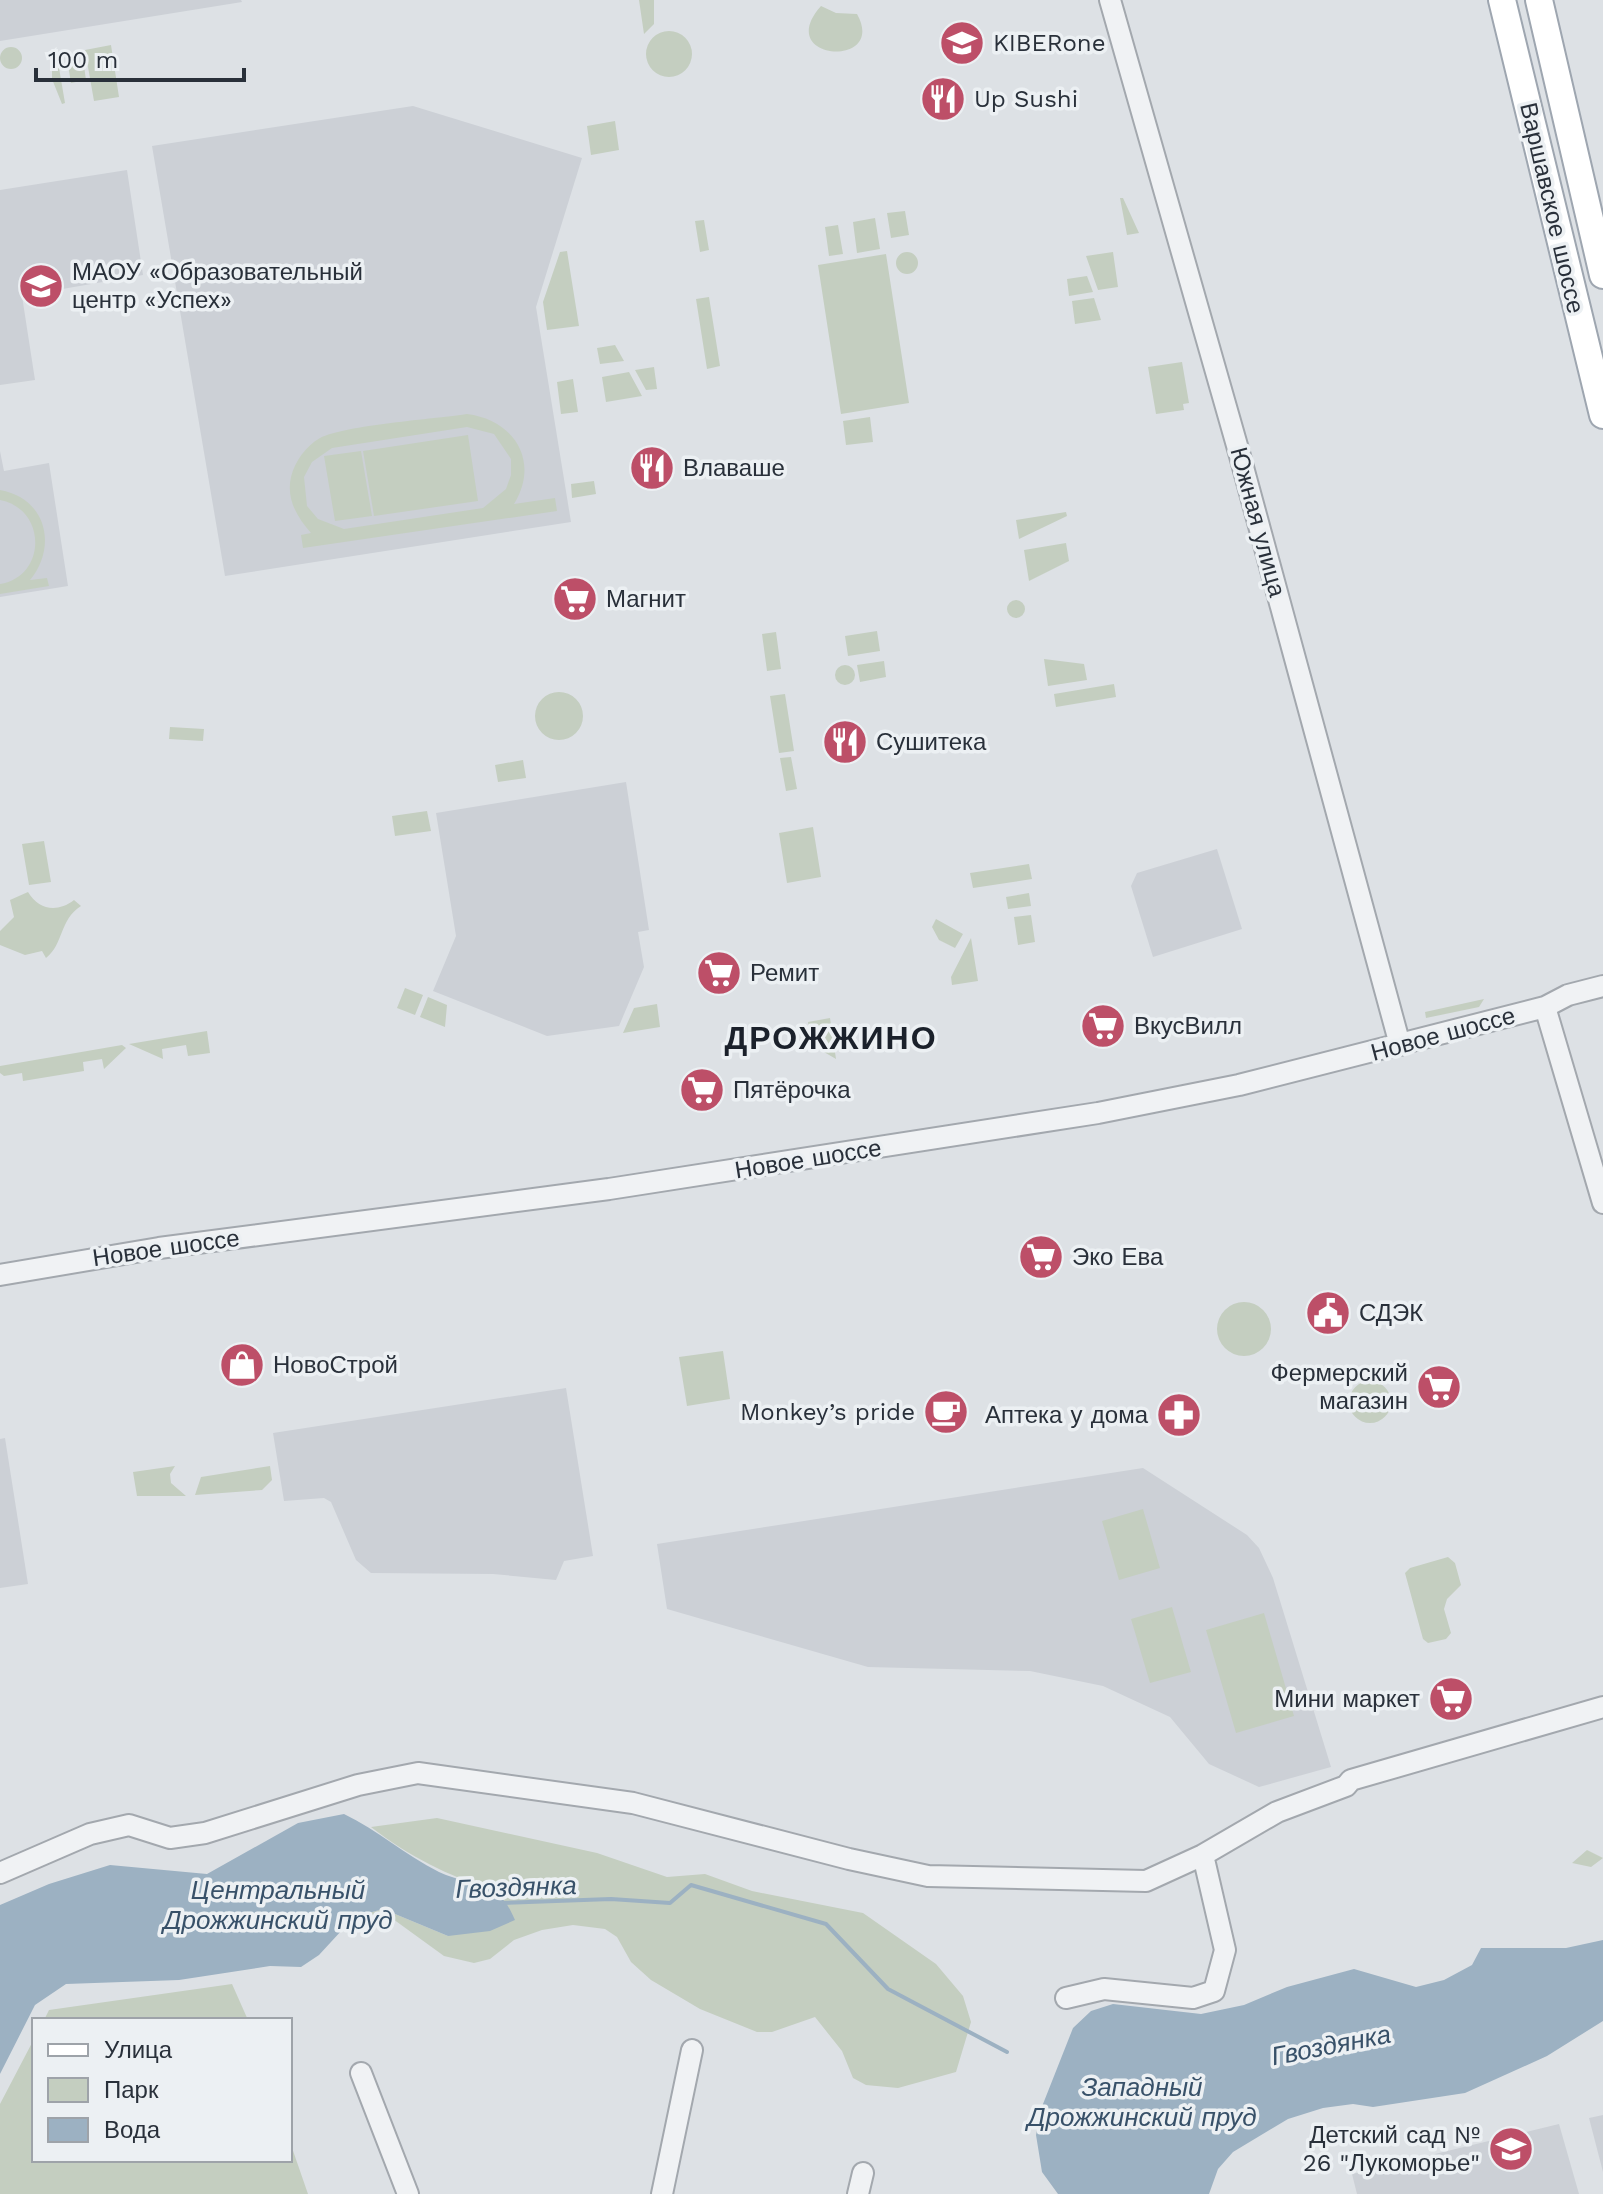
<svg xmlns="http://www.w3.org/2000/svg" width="1603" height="2194" viewBox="0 0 1603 2194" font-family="'Work Sans',sans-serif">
<rect width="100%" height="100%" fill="#dde1e5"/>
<!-- built -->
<path fill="#ccd0d6" d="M0 0H241L242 2 0 41Z
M413 106 582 158 536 307 571 522 225 576 152 146Z
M127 170 143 275 22 296 35 380 0 385V190Z
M0 451 4 471 49 463 68 586 0 597Z
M626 782 649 930 638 932 644 967 619 1026 547 1036 433 991 456 936 436 813Z
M1217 849 1242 929 1153 957 1131 886 1137 873Z
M566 1388 593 1556 564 1561 556 1580 493 1574 371 1573 356 1560 331 1502 324 1498 284 1501 273 1433Z
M5 1438 28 1584 0 1588V1439Z
M1143 1468 1247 1535 1259 1548 1273 1578 1331 1767 1259 1787 1209 1764 1170 1717 1103 1686 1030 1671 868 1667 667 1609 657 1544Z
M1603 2115V2172L1589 2118Z
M1559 2124 1579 2194H1357L1352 2174Z"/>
<!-- green -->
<path fill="#c4cec0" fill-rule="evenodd" d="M639 0H654V24L644 34Z
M821 6 836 13 857 14C888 69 772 61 821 6Z
M646 54a23 23 0 1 1 46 0a23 23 0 1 1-46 0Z
M111 45 119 97 94 101 85 50Z
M0 58a11 11 0 1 1 22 0a11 11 0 1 1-22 0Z
M73 58 78 65 84 66 86 80 71 83 67 59Z
M58 62 65 103 62 104 52 79V63Z
M615 121 619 150 591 155 587 126Z
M1120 198H1123L1139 233 1127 235Z
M905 211 909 235 891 238 887 213Z
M875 218 880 249 857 253 853 222Z
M704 220 709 250 700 252 695 221Z
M838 225 843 254 829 256 825 227Z
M567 251 579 326 547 330 543 302 560 252Z
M896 263a11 11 0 1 1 22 0a11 11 0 1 1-22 0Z
M1113 252 1118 287 1098 290 1086 256Z
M886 254 909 403 841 414 818 265Z
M1087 276 1093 292 1069 296 1067 279Z
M709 297 720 366 707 369 696 299Z
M1094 298 1101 320 1075 324 1072 301Z
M615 345 624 361 600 364 597 348Z
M1182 362 1189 403 1183 404 1184 410 1156 414 1148 367Z
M654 367 657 389 646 390 635 370Z
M629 372 642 396 606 402 602 377Z
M573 379 578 412 561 414 557 382Z
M467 414C515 420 540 462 514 504L555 498 557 511 303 548 301 535 311 533C297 517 286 499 291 477 295 461 306 446 320 438 345 425 435 419 467 414ZM467 427 494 434 511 459V475L506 489 483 508 344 529 318 519 307 506 304 477 312 462 332 448Z
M870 417 873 442 846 445 843 421Z
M468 435 478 501 374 516 363 451Z
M361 451 372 516 335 521 324 456Z
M594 481 596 494 572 498 571 484Z
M0 490C46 498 58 546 30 580L47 578 49 586 0 594V584C47 576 47 509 0 500Z
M1066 512 1067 516 1019 539 1016 520Z
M1066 543 1069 561 1029 581 1024 550Z
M1007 609a9 9 0 1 1 18 0a9 9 0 1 1-18 0Z
M877 631 880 651 848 656 845 636Z
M776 632 781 669 767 671 762 634Z
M1044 659 1084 664 1087 680 1048 686Z
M884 661 886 677 860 682 857 665Z
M835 675a10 10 0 1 1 20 0a10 10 0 1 1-20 0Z
M1114 684 1116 697 1056 707 1054 694Z
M535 716a24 24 0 1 1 48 0a24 24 0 1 1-48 0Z
M785 694 794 751 779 753 770 696Z
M170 727 204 729 203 741 169 739Z
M791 757 797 789 786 791 780 758Z
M523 760 526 778 498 782 495 765Z
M427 811 431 831 395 836 392 816Z
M813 827 821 877 787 883 779 833Z
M44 841 51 882 29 885 22 844Z
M1029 864 1032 879 973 888 970 873Z
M28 892C39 910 57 913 74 900L81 906C59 920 64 944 46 958L42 951 25 955 0 945V931L14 917 10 900Z
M1029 893 1031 906 1008 909 1006 897Z
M1031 915 1035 942 1018 945 1014 917Z
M936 919 963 934 955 948 939 940 932 927Z
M971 938 978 981 952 985 951 977Z
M405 988 423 995 415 1015 397 1008Z
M428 997 447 1005 445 1027 420 1017Z
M1484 999 1479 1007 1426 1018 1425 1012Z
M657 1004 660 1027 623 1033 634 1008Z
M830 1018 836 1059 812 1045 808 1022Z
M207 1031 210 1053 188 1056 186 1045 162 1049 163 1059 129 1044Z
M122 1045 126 1048 104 1069 102 1059 83 1062 84 1071 23 1081 22 1073 4 1076 0 1073V1066Z
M1217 1329a27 27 0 1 1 54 0a27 27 0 1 1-54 0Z
M723 1351 730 1399 687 1406 679 1357Z
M1349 1402a21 21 0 1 1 42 0a21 21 0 1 1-42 0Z
M175 1466 170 1474 171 1483 186 1496H137L133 1472Z
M270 1466 272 1480 262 1490 195 1495 201 1477Z
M1143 1509 1160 1568 1119 1580 1102 1521Z
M1448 1557 1455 1563 1461 1585 1447 1599 1444 1609 1451 1633 1446 1639 1428 1643 1423 1639 1405 1573 1410 1568Z
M1172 1607 1191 1672 1150 1683 1131 1619Z
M1264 1613 1294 1716 1236 1733 1206 1630Z
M437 1818 597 1853 667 1877 705 1874 752 1891 863 1913 936 1964 963 1996 971 2022 956 2072 898 2088 866 2085 853 2078 842 2051 815 2017 772 2032H757L700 2009 651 1980 631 1962 617 1937 605 1929 573 1925 542 1930 514 1940 490 1959 474 1963 444 1956 393 1919 354 1917 383 1909 448 1936 494 1891C447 1875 410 1857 371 1827Z
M1587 1850 1603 1858 1591 1867 1572 1863Z
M232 1984 248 2020H44L49 2010Z
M34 2039V2160H290V2142L308 2194H0V2104Z"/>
<!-- water -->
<path fill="#9cb1c2" d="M344 1814C378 1830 405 1855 439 1872 457 1881 482 1882 497 1894 506 1901 510 1909 515 1920L490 1931 448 1936 383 1909 354 1917 319 1955 301 1967 270 1966 179 1980 66 1984 35 2005 0 2074V1905L49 1884 110 1865 207 1874 298 1823Z
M1603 1940V2021L1547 2056 1465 2093 1373 2107 1353 2104 1323 2108 1288 2119 1233 2152 1218 2169 1209 2194H1058L1042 2172 1036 2135 1043 2104 1073 2028 1091 2011 1113 2004 1201 2014 1244 2005 1287 1987 1354 1969 1416 1987 1444 1980 1472 1965 1481 1948H1566Z"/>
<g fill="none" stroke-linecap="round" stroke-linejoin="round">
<!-- stream -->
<path stroke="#9cb1c2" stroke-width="4" d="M501 1903 611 1899 670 1903 691 1885 826 1924 888 1989 1007 2052"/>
<!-- minor casing -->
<g stroke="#a3a8ae" stroke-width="24">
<path id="minor" d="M1110 0 1240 456 1400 1045
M1545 1007 1603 1203
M0 1275 159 1248 609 1189 1098 1113 1239 1085 1545 1007 1568 995 1603 986
M0 1873 90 1834 129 1825 170 1838 205 1833 358 1785 418 1773 633 1803 849 1859 928 1876 1146 1881 1203 1855 1277 1812 1346 1786 1351 1780 1603 1707
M1066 1998 1104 1989 1193 1998 1214 1991 1225 1950 1203 1855
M361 2073 408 2194
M662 2194 692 2050
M858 2194 863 2173"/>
</g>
<!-- major casing -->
<g stroke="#9ea6b0" stroke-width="30">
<path id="major" d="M1502 0 1603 415
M1539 0 1603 275"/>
</g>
<!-- minor -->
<use href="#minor" stroke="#f0f2f4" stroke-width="20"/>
<!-- major -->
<use href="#major" stroke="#fff" stroke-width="26"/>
</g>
<!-- icons -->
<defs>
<g id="school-disc" transform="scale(2.3)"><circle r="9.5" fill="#bd4f68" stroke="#ecf0f3"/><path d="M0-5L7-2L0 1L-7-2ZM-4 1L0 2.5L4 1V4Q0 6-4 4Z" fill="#fff"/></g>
<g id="restaurant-disc" transform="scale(2.3)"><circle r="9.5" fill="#bd4f68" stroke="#ecf0f3"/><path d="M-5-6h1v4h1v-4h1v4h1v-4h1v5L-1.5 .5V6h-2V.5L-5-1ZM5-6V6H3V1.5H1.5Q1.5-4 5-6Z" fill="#fff"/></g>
<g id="supermarket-disc" transform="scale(2.3)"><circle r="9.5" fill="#bd4f68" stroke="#ecf0f3"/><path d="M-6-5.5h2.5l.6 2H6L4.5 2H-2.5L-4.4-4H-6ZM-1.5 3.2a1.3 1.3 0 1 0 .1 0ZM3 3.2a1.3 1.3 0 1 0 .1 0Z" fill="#fff"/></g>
<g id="civic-disc" transform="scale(2.3)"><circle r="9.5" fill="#bd4f68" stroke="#ecf0f3"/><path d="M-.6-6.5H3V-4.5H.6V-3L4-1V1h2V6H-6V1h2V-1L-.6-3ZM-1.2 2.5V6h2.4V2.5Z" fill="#fff"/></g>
<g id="shop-disc" transform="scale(2.3)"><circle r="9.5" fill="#bd4f68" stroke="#ecf0f3"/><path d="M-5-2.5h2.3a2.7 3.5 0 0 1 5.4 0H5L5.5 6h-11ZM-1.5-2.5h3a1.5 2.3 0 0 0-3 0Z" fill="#fff"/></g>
<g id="cafe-disc" transform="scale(2.3)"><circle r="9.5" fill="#bd4f68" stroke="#ecf0f3"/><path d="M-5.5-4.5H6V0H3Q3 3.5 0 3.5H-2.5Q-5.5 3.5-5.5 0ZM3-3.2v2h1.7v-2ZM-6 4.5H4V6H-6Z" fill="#fff"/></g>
<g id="pharmacy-disc" transform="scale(2.3)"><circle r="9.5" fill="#bd4f68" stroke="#ecf0f3"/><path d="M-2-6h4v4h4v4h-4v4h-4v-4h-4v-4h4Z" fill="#fff"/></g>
</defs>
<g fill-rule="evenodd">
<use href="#school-disc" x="962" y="43"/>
<use href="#restaurant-disc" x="943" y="99"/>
<use href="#school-disc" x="41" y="286"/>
<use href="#restaurant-disc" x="652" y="468"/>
<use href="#supermarket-disc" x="575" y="599"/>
<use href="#restaurant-disc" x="845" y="742"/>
<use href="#supermarket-disc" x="719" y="973"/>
<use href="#supermarket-disc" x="1103" y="1026"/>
<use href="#supermarket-disc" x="702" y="1090"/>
<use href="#supermarket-disc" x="1041" y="1257"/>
<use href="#civic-disc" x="1328" y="1313"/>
<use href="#shop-disc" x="242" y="1365"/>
<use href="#supermarket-disc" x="1439" y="1387"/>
<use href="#cafe-disc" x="946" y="1412"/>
<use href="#pharmacy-disc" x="1179" y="1415"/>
<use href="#supermarket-disc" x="1451" y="1699"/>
<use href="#school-disc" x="1511" y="2149"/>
</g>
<g text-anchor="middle" stroke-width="7" stroke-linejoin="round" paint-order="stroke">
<!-- poi labels -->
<g font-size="24" fill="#29303a" stroke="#ecf0f3" text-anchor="start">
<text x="993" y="51">KIBERone</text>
<text x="974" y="107">Up Sushi</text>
<text x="72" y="280">МАОУ «Образовательный<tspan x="72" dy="28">центр «Успех»</tspan></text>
<text x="683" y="476">Влаваше</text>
<text x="606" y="607">Магнит</text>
<text x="876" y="750">Сушитека</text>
<text x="750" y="981">Ремит</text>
<text x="1134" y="1034">ВкусВилл</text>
<text x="733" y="1098">Пятёрочка</text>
<text x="1072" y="1265">Эко Ева</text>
<text x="1359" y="1321">СДЭК</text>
<text x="273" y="1373">НовоСтрой</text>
<text x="1408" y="1381" text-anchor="end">Фермерский<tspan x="1408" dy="28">магазин</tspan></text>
<text x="915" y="1420" text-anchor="end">Monkey’s pride</text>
<text x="1148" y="1423" text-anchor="end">Аптека у дома</text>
<text x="1420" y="1707" text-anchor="end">Мини маркет</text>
<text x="1480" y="2143" text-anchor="end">Детский сад №<tspan x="1480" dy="28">26 "Лукоморье"</tspan></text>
</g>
<!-- street labels -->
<g font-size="24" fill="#29303a" stroke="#ecf0f3">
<text transform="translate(1552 208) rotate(77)" y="8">Варшавское шоссе</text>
<text transform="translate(1258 522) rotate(75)" y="8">Южная улица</text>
<text transform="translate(1443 1034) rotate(-15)" y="8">Новое шоссе</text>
<text transform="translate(808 1159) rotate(-9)" y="8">Новое шоссе</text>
<text transform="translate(166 1248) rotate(-8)" y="8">Новое шоссе</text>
</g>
<!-- water labels -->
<g font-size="26" font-style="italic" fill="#385169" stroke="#ecf0f3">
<text transform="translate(516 1887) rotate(-2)" y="9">Гвоздянка</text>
<text x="278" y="1899">Центральный<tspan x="278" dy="30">Дрожжинский пруд</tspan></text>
<text transform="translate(1331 2045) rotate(-11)" y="9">Гвоздянка</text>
<text x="1142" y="2096">Западный<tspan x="1142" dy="30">Дрожжинский пруд</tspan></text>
</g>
<!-- district labels -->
<g font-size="32" font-weight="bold" letter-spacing="2" fill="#1b212b" stroke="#ecf0f3">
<text x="831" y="1049">ДРОЖЖИНО</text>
</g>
</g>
<!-- legend -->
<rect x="32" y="2018" width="260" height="144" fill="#ecf0f3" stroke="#9ea3a9" stroke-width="2"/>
<rect x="48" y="2044" width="40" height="12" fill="#ffffff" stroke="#9ea3a9" stroke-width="2"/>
<text x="104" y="2058" font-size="24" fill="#29303a">Улица</text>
<rect x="48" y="2078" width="40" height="24" fill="#c4cec0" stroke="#9ea3a9" stroke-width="2"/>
<text x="104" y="2098" font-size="24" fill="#29303a">Парк</text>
<rect x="48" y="2118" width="40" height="24" fill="#9cb1c2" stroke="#9ea3a9" stroke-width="2"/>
<text x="104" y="2138" font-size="24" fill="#29303a">Вода</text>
<!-- scale -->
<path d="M36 68v12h208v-12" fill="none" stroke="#29303a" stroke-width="4"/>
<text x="48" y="68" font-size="24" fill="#29303a" stroke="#ecf0f3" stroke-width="6" paint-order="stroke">100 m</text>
</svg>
